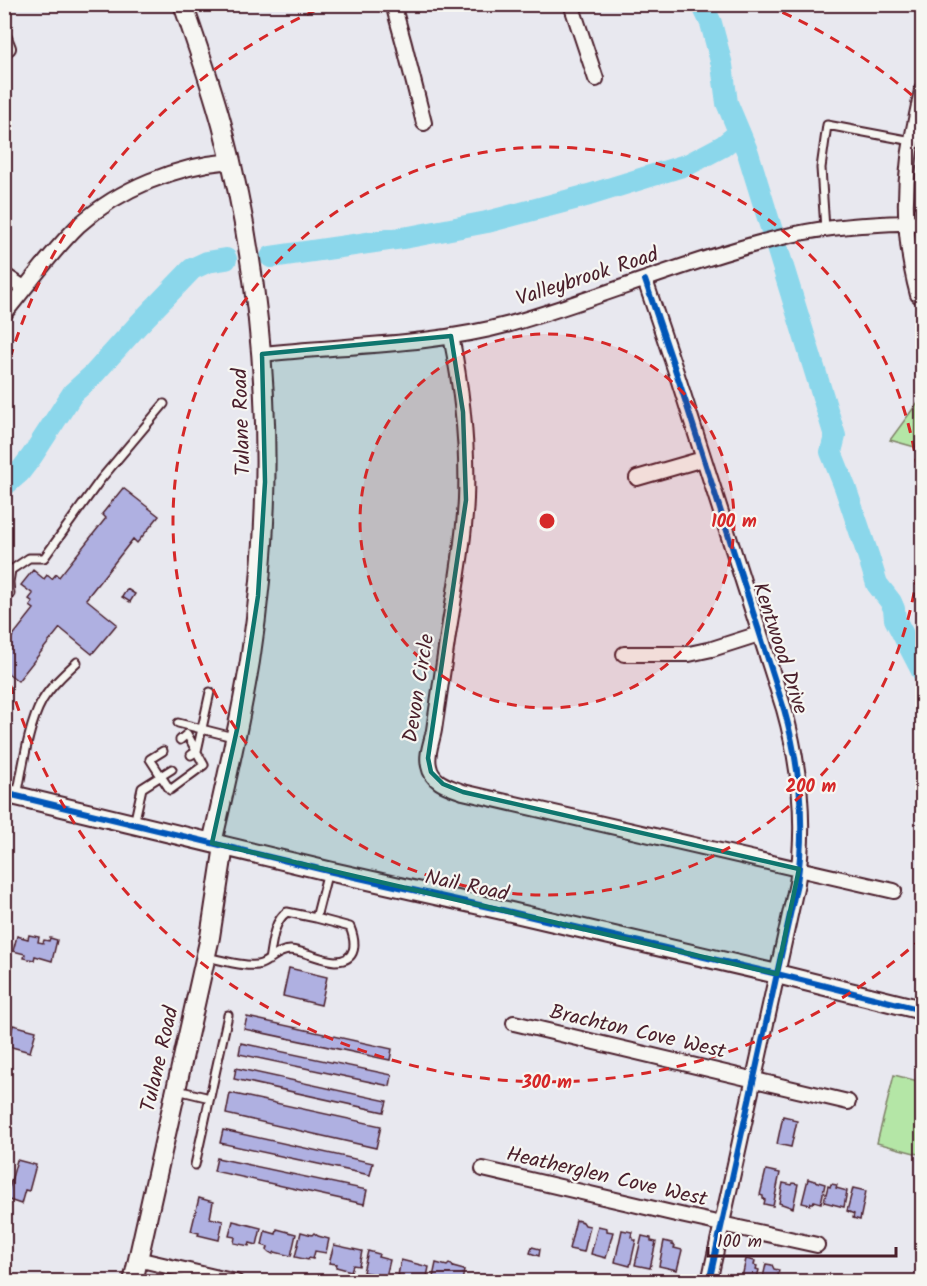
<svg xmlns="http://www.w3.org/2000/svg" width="927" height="1286" viewBox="0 0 927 1286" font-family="Kalam,sans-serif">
<rect width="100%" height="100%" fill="#e8e8ef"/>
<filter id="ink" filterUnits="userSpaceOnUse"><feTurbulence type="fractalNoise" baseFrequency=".0167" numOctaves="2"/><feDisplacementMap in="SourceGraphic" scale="12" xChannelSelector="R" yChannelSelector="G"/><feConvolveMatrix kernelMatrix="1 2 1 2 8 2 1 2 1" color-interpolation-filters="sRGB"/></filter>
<g filter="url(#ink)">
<!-- green -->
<path fill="#b4e6a6" stroke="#7f8268" stroke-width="1.5" d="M922 397V449L890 440 918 402Z
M894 1075 922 1082V1155L877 1143Z"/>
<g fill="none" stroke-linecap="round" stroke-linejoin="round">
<!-- river -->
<path stroke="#8bd7eb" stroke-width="22" d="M702 4 711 23 722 65 727 103 748 153 835 436 831 452 845 487 868 555 877 584 891 602 894 609 895 619 922 671
M271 257 409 237 487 222 589 195 689 164 723 146 739 133
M4 486 19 473 32 456 73 393 93 375 139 324 192 269 207 262 226 259"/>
</g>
<!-- building -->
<path fill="#afb0e1" stroke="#4a1f2b" stroke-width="1.5" d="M123 488 159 516 137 543 133 539 86 599 117 624 92 654 60 628 18 681 4 670V647L34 609 30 606 33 602 29 599 33 594 21 585 33 570 44 579 47 575 52 579 56 574 59 577 106 518 102 514Z
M127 589 135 594 130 602 122 597Z
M29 935 39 937 38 942 43 943 44 940 49 941 50 938 57 940 52 961 35 956 34 960 24 958 25 954 13 951 17 936 28 939Z
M289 968 327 977 321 1005 283 996Z
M247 1017 392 1049 390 1060 244 1029Z
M13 1025 36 1031 30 1052 8 1046Z
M241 1043 392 1075 390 1086 239 1054Z
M236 1068 387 1101 384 1112 234 1079Z
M230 1093 381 1126 376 1148 226 1114Z
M783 1116 792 1118V1120L797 1121 791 1147 777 1144Z
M223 1130 373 1163 370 1175 220 1143Z
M217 1158 367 1190 364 1204 214 1171Z
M17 1160 36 1165 29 1191 25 1190 21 1204 6 1199Z
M766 1170 780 1173 773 1206 764 1204 765 1200 763 1199V1196L760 1195Z
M808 1179 825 1184 821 1203 814 1201 813 1203H811L810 1205 802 1203Z
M783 1183 792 1185 793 1183 798 1184 793 1208 779 1203Z
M831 1184 837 1185 836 1188 847 1191 844 1207 824 1202 828 1186 830 1187Z
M853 1188 866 1191 860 1220 853 1218 854 1214 847 1211Z
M199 1198 213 1202 210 1218 223 1221 219 1240 198 1235 199 1233 191 1231Z
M576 1220 583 1222 585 1225 590 1226 584 1252 569 1249Z
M233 1221 261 1228 257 1245 250 1243 249 1246 234 1243 235 1237 229 1236Z
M598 1226 607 1228V1231L613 1232 606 1258 591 1254Z
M277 1229 296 1234 291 1256 275 1252 273 1254 269 1252 267 1250 268 1247 262 1245 265 1231 276 1234Z
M622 1230 632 1232 631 1237 633 1238V1240H636L630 1266 615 1262Z
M301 1232 312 1235 314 1233 318 1236 329 1239 326 1253 315 1251 313 1259 309 1258 308 1260 295 1257Z
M642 1236 651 1238V1241L656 1242 650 1268 635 1265Z
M664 1241 672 1243V1245L675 1246 674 1248 682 1250 677 1270 659 1266Z
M334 1245 362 1251 359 1266 353 1265 351 1271 336 1267 337 1264 329 1263Z
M532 1247 540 1249 539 1256 530 1253Z
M368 1251 379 1254 378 1257 390 1260 386 1277 384 1278 380 1277 379 1275 363 1272Z
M746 1259 755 1261 754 1265 757 1266 756 1269 759 1270 756 1282H741Z
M401 1260 429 1267 426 1282H403L404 1277 398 1275Z
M436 1263 447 1266 449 1264 452 1265 453 1267 464 1270 462 1282H432Z
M766 1264 772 1265 774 1269 779 1270 777 1282H762Z"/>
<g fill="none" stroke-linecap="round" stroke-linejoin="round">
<!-- service casing -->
<g stroke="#4a1f2b" stroke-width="11">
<path id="service" d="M825 229 821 168 827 125 912 141
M4 601 10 594 9 582 11 570 29 558H44L101 479 164 404
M178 723 233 737
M163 751 150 759 170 790 204 765 187 734 180 740
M191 755 197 751 210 692
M17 796C23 767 28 726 42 701 51 686 64 674 77 662
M134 824 142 788 172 769
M316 918 328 871
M206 957C218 959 250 969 261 964 271 960 278 950 290 950 305 951 320 960 335 961 358 961 356 942 350 927L316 918 287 912C273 921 272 945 269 960
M177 1090 210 1098
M195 1165 228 1015"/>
</g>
<!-- minor casing -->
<g stroke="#4a1f2b" stroke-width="18">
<path id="minor" d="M393 4 404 44 424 123
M571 4 596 79
M4 38 8 48
M4 275 24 288
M645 280 677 375 784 709C800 766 806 824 797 883L709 1282
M918 295C906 251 903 203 909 158 912 135 918 112 922 90
M4 314C29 284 51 252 79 225 120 188 176 166 231 161
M451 336C462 390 468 444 466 499 464 544 455 590 448 635 443 667 439 698 434 730 432 742 426 754 429 766 432 783 449 787 463 792L894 891
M262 354C344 345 429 346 510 324 604 297 695 257 791 235 834 225 879 224 922 222
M637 478 703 459
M624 654H689L712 649 759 634
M514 1023 848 1102
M483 1169 676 1214 817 1245
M137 1259 236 1282"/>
</g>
<!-- tertiary casing -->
<g stroke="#4a1f2b" stroke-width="22">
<path id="tertiary" d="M183 4C197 45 211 84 222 125 268 300 278 483 250 661 240 722 226 783 212 843
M4 793 328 871 511 912 777 974 922 1010
M133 1282 210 937 224 846"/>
</g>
<!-- service -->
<use href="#service" stroke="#f6f6f2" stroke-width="7"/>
<!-- minor -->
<use href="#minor" stroke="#f6f6f2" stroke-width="14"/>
<!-- tertiary -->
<use href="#tertiary" stroke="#f6f6f2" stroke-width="18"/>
<!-- cycleway casing -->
<g stroke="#f6f6f2" stroke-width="10">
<path id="cycleway" d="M645 280 677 375 784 709C800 766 806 824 797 883L709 1282
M4 793 328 871 511 912 777 974 922 1010"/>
</g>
<!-- cycleway -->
<use href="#cycleway" stroke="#0057b8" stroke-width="6"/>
</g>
</g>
<!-- marked area -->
<path fill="#0f766e" fill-opacity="0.2" stroke="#0f766e" stroke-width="4.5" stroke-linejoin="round" d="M451 336 463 412 466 500 428 758 431 772 443 784 463 792 799 869 777 974 212 843 238 725 258 596 265 482 262 354Z"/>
<!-- distance rings -->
<circle cx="547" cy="521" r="187" fill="#d62828" fill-opacity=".12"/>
<g fill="none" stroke="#d62828" stroke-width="3" stroke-dasharray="10 8">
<circle cx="547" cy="521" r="187"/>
<circle cx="547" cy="521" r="374"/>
<path d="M922 938A561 561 0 0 1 5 666M5 376A561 561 0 0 1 328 5M766 5A561 561 0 0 1 922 104"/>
</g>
<g text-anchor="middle" stroke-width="4.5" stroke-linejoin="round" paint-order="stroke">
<!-- street labels -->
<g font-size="21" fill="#4a1f2b" stroke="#f6f6f2">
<text transform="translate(587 276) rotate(-18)" y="7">Valleybrook Road</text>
<text transform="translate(241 422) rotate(-92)" y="7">Tulane Road</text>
<text transform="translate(781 648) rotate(72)" y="7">Kentwood Drive</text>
<text transform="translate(418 688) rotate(-81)" y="7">Devon Circle</text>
<text transform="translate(467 885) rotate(12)" y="7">Nail Road</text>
<text transform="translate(638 1031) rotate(13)" y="7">Brachton Cove West</text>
<text transform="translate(159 1059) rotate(-77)" y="7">Tulane Road</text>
<text transform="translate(607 1176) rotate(13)" y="7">Heatherglen Cove West</text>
</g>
</g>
<circle cx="547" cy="521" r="9" fill="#d62828" stroke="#f6f6f2" stroke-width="3"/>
<g font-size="18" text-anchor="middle" font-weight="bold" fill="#d62828" stroke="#f6f6f2" stroke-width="4.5" stroke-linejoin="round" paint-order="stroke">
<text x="734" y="527">100 m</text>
<text x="811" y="792">200 m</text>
<text x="547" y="1088">300 m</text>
</g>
<!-- margin -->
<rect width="927" height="1286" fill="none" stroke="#f6f6f2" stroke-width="24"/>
<rect x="12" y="12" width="903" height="1262" fill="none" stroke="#4a1f2b" stroke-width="2" filter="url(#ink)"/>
<!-- scale -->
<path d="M708 1247v9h188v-9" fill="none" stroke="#4a1f2b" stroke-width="3"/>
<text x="717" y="1247" font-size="18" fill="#4a1f2b" stroke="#f6f6f2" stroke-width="4.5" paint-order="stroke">100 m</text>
</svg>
